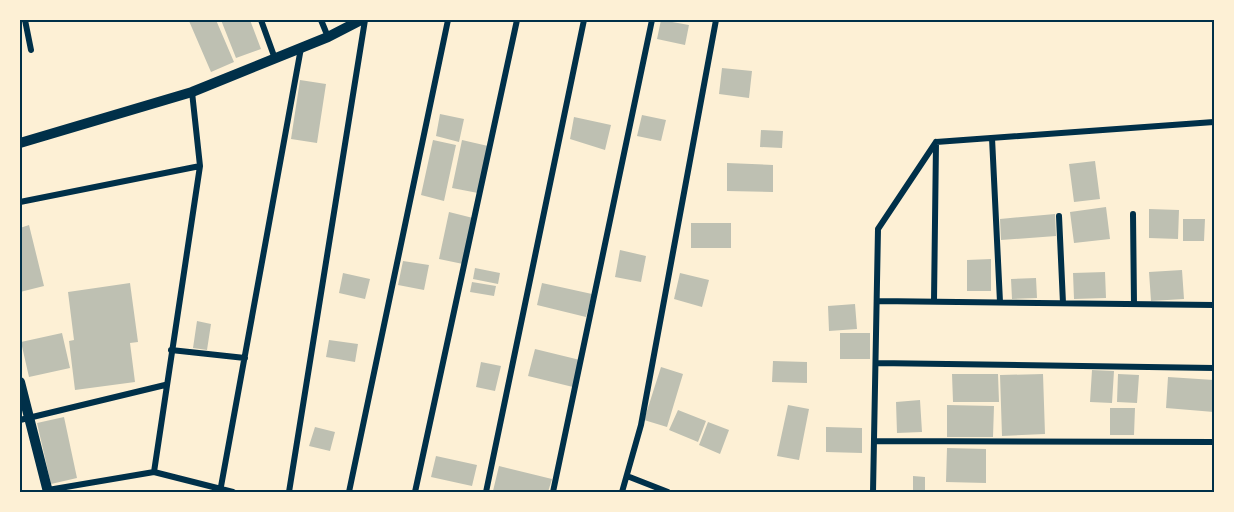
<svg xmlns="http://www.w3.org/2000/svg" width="1234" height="512" viewBox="0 0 1234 512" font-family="Inter,sans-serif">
<rect width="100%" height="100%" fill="#fdf0d5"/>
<!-- building -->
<path fill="#bec0b2" d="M192 20H216L234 62 211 72 189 21Z
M221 20H250L261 49 236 58Z
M661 20 689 25 685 45 657 39Z
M722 68 752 71 749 98 719 94Z
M300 80 326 84 317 143 291 139Z
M440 114 464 119 459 142 436 136Z
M642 115 666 120 661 141 637 136Z
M574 117 611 125 605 150 570 139Z
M761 130 783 131 782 148 760 147Z
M433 140 456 145 444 201 421 195Z
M462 140 488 146 478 193 452 188Z
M1095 161 1100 199 1074 202 1069 164Z
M727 163 773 165V192L727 191Z
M1106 207 1110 239 1074 243 1070 212Z
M1149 209 1179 210 1178 239 1149 238Z
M449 212 473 218 463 264 439 259Z
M1055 214 1056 236 1001 240 1000 219Z
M1183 219H1205L1204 241H1183Z
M691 223H731V248H691Z
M29 225 44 286 20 292V228Z
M620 250 646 256 641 282 615 277Z
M991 259V291H967V260Z
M403 261 429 265 424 290 398 285Z
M475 268 500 273 498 284 473 279Z
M1182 270 1184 299 1151 301 1149 272Z
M1105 272 1106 298 1074 299 1073 273Z
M343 273 370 279 365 299 339 293Z
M680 273 709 280 702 307 674 299Z
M1036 278 1037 298 1012 299 1011 279Z
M472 282 496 286 494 296 470 292Z
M130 283 138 342 130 343 135 382 75 390 69 341 74 340 68 292Z
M542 283 592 294 586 317 537 305Z
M855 304 857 329 829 331 828 306Z
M197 321 211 324 207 350 193 348Z
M62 333 70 368 29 377 21 342Z
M840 333H870V359H840Z
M329 340 358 344 355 362 326 357Z
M535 349 580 360 573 387 528 376Z
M773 361 807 362V383L772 382Z
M481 362 501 366 495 391 476 387Z
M661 367 683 374 667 427 644 420Z
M1092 370 1114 371 1112 403 1090 402Z
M952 374H998L999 402H953Z
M1043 374 1045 434 1002 436 1000 375Z
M1118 374 1139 375 1137 403 1117 402Z
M1168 377 1214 380V412L1166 408Z
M920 400 922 432 897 433 896 402Z
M788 405 809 409 799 460 777 456Z
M947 405 994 406 993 437H947Z
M1110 408H1135L1134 435H1110Z
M678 410 706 421 698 442 669 430Z
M64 417 77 478 51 484 37 423Z
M708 422 729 430 720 454 699 445Z
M315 427 335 432 330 451 309 446Z
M826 427 862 428V453L826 452Z
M947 448 986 449V483L946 482Z
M436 456 477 465 472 486 431 477Z
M499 466 552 479 548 492 493 491Z
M913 476 925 477V492H913Z"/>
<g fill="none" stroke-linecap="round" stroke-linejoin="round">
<!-- minor -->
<path stroke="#003049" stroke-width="6" d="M25 20 31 50
M261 20 274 56
M321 20 328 37
M992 138 1000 302
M936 142 1214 122
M20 202 200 166
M1133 214 1134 304
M1059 216 1063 303
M877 301 1214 305
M934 301 936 143
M171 350 245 358
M876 363 1214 368
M20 420 165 385
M874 441 1214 442
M154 472 200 166 192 92
M627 476 668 492
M48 490 154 472 233 492
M220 492 301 48
M289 492 365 20
M349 492 448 20
M415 492 517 20
M486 492 584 20
M553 492 652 20
M622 492 641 425 716 20
M873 492 878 229 936 142"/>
<!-- tertiary -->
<path stroke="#003049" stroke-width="10" d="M20 143 192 92 328 37 361 20
M20 382 48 492"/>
</g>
<!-- border -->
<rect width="1234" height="512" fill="none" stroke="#fdf0d5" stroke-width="42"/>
<rect x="21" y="21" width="1192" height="470" fill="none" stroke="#003049" stroke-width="2"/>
</svg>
